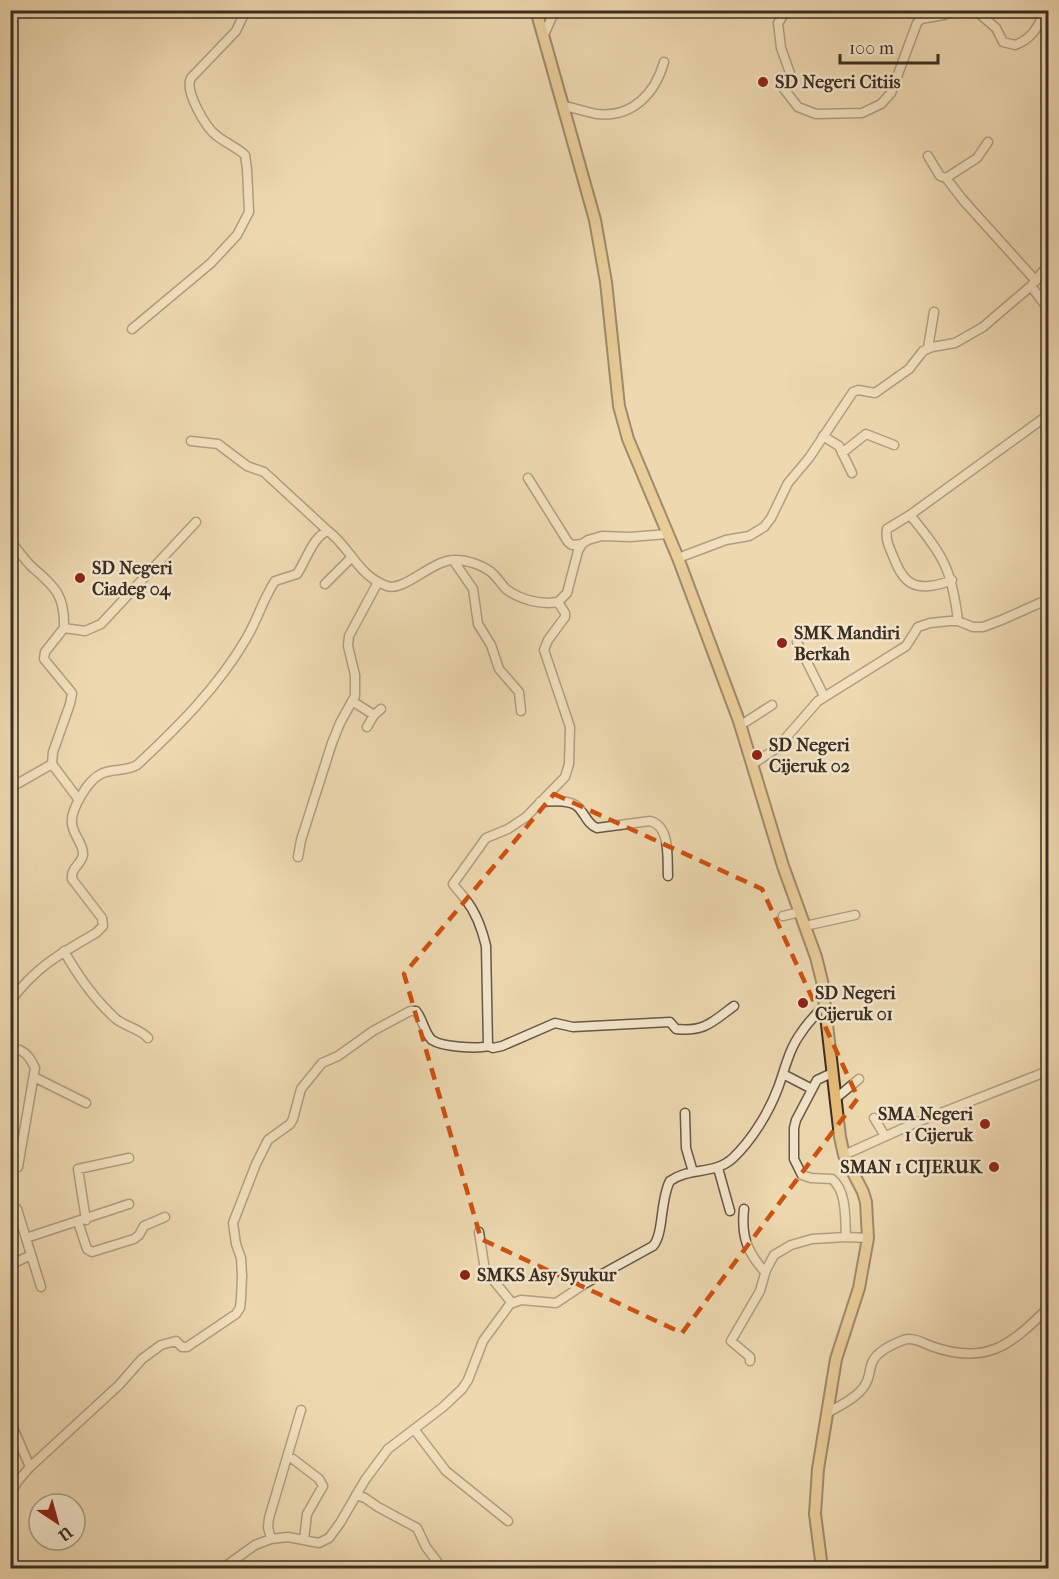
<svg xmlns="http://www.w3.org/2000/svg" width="1059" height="1579" viewBox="0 0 1059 1579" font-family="'IM FELL French Canon',serif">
<rect width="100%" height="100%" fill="#edd8b0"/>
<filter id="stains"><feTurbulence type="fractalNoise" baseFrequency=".00333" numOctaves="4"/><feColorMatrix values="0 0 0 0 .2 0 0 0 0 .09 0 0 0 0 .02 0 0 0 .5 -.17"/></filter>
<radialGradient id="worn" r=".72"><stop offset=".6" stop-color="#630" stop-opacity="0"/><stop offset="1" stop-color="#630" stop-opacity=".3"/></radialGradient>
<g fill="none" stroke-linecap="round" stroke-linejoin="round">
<!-- minor casing -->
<g stroke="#675846" stroke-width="11">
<path id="minor" d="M787 10 778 23 781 48 790 73 784 89 798 107 816 114 862 113 881 104 891 93 917 23 921 19 944 15 952 10
M975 10 996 28 1003 42 1015 45C1032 39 1039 26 1045 10
M544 35 555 10
M564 106C575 108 586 112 597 114 632 118 655 94 664 62
M928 156 940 176 946 178 963 200 1036 281
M946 178 977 158 988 142
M1031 286 1048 309
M132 329 211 263 237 235 249 212 247 169 245 155C236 147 226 143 217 136 206 128 184 91 191 78L236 31 244 14 242 10
M928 348 934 312
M823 436 839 446 852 473
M191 441 218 444 247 466 264 472 328 531
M842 453 866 434 894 445
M528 478 568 542 572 545 582 544
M910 515 1048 415
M10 541C18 550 24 559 32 567 55 587 65 595 64 628L45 652 44 659 72 693 70 704 53 752 52 764 79 800
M678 558 726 540 749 536 764 527 771 518 788 483 809 458 853 392 858 390 875 393 909 369 923 351 932 347 955 343 983 327 1031 286 1048 265
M453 560 473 589 478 624 491 645 499 669 519 692 521 711
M952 580C940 585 918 591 907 580 900 574 896 564 893 556 889 547 885 538 887 529L910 515C943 555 952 569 958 621
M325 584 351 558
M64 628 85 631 101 624 196 522
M797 642 824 696
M352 701 374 715
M741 725 772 705
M367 727 374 715 381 709
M753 764 777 748 818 701 906 646 918 627 930 623 950 621H958L973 627H983L1004 619 1042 602H1048
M10 788 52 764
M540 802C551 801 570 799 578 807 585 814 588 825 597 828L650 821C671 826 667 859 668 876
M298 857 301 840 332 743 340 723 355 696V675L348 646 349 636 378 582
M783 916 800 912
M805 926 855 915
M64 951C78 976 95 1000 116 1019 126 1027 139 1028 148 1038
M10 1002C34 968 61 953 96 933L103 926 102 918 72 879C71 867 81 865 83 855 84 844 73 835 72 824 70 810 88 780 101 774 112 768 125 772 137 765 177 728 218 687 246 639 257 621 263 599 275 581L297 574C306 561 313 536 328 531 350 547 358 576 387 586 404 592 431 561 453 560 465 559 482 565 491 572 497 577 501 584 506 589 520 600 542 605 558 602L567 593 578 551 582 544 588 540 602 536 630 537 668 534
M488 1046 493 1048 502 1046 555 1023 573 1027 670 1022 676 1029C705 1032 712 1022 734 1006
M10 1053 20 1050C28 1054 31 1060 35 1068L18 1167
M832 1073 817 1080 796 1120 794 1128V1159L802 1175 811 1178 832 1179C847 1191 845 1219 846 1237
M783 1074 812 1089
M34 1077 86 1103
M835 1099 859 1079
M685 1113 686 1148 693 1172
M874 1118 885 1136
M844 1155 915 1123 1048 1071
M718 1168 730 1211
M17 1209 41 1287
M744 1209C741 1236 747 1252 765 1272
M86 1220 78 1169 129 1158
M78 1222 87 1249 92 1252 134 1239 139 1235 144 1226 165 1217
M479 1232 485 1270 512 1303
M26 1238 129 1204
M10 1265 31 1255
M750 1361V1357L731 1341 760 1291 766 1270 774 1255 791 1245 812 1239 846 1237 868 1238
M829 1412C841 1405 858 1397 865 1385 870 1378 869 1370 872 1363 876 1352 891 1345 901 1341 912 1336 921 1342 931 1346 986 1366 1011 1345 1048 1308
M10 1421 30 1467 17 1482 10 1495
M414 1429 446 1471 508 1521
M293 1459 319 1479 323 1486 307 1514 304 1540
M30 1467 119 1385 142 1359 161 1345 176 1341 182 1347H187L236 1314 240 1308 241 1299 242 1276 241 1258 236 1244 233 1223 256 1164 268 1140 290 1124 293 1119 301 1089 322 1063 338 1056 373 1031 410 1011H416C423 1019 424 1033 432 1040 442 1047 477 1049 488 1046L486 946C482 929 477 914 466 900 462 894 457 890 453 884L486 838 508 829 526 817 565 777 569 764 570 727 544 650 548 640 565 617V613L558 602
M356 1495 365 1498 378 1507 417 1528 426 1547 442 1568
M271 1539 268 1527 269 1518 301 1410
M223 1568 255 1545 271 1539 288 1537 319 1543 329 1538 340 1523 365 1480 388 1449 443 1407 462 1389 468 1380 483 1341 510 1304 521 1300 556 1303 586 1283 653 1246C664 1234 660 1199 670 1181 689 1167 715 1175 733 1158 752 1140 769 1112 778 1088 785 1069 789 1049 801 1033 808 1022 816 1014 825 1005"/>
</g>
<!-- major casing -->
<g stroke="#3a2d22" stroke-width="14">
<path id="major" d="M536 10 595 220 606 282 619 406 628 439 678 558 739 721 783 866 816 957 822 981 840 1137 844 1155 863 1192 866 1202 868 1238 859 1288 836 1359 818 1469 815 1514 822 1568"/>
</g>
<!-- minor -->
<use href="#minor" stroke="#f3e6cc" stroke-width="8"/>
<!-- major -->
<use href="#major" stroke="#e6bc78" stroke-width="10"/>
</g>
<!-- marked area -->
<path d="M0 0H1059V1579H0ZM554 794 762 889 858 1098 682 1333 481 1239 404 974Z" fill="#edd8b0" fill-opacity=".55" fill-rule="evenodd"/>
<path fill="none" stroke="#ce520f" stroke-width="4.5" stroke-dasharray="12 8" stroke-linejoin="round" d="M554 794 762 889 858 1098 682 1333 481 1239 404 974Z"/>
<!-- markers -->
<g fill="#8f2418" stroke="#f3e6cc" stroke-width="2">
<circle cx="763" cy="82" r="6"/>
<circle cx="80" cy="578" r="6"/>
<circle cx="782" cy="643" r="6"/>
<circle cx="757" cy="755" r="6"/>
<circle cx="803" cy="1003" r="6"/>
<circle cx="985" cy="1124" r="6"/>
<circle cx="994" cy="1167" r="6"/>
<circle cx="465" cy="1275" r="6"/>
</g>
<g text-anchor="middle" stroke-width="5" stroke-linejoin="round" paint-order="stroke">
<!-- poi labels -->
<g font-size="18" font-weight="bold" fill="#3a2d22" stroke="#f3e6cc" text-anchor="start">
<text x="775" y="88">SD Negeri Citiis</text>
<text x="92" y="574">SD Negeri<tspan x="92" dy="21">Ciadeg 04</tspan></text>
<text x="794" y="639">SMK Mandiri<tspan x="794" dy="21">Berkah</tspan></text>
<text x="769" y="751">SD Negeri<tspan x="769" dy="21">Cijeruk 02</tspan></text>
<text x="815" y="999">SD Negeri<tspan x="815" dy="21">Cijeruk 01</tspan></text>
<text x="973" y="1120" text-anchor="end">SMA Negeri<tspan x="973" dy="21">1 Cijeruk</tspan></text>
<text x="982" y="1173" text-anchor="end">SMAN 1 CIJERUK</text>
<text x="477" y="1281">SMKS Asy Syukur</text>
</g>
</g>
<!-- margin -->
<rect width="1059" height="1579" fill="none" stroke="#edd8b0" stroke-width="36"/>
<rect x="12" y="12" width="1035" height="1555" fill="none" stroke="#3a2d22" stroke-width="3"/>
<rect x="18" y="18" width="1023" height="1543" fill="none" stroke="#3a2d22" stroke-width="1.5"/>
<!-- north arrow -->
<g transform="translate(57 1522) rotate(144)"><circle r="28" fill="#f3e6cc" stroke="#a99c88" stroke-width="1.5"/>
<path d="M0-4.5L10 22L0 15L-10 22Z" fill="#8f2418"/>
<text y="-9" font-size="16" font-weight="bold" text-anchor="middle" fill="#3a2d22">U</text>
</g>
<!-- scale -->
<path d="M840 54v9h98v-9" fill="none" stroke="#3a2d22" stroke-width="3"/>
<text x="849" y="54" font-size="18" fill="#3a2d22" stroke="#f3e6cc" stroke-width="4.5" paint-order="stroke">100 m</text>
<rect width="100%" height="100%" filter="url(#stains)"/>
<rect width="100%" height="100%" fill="url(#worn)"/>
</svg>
